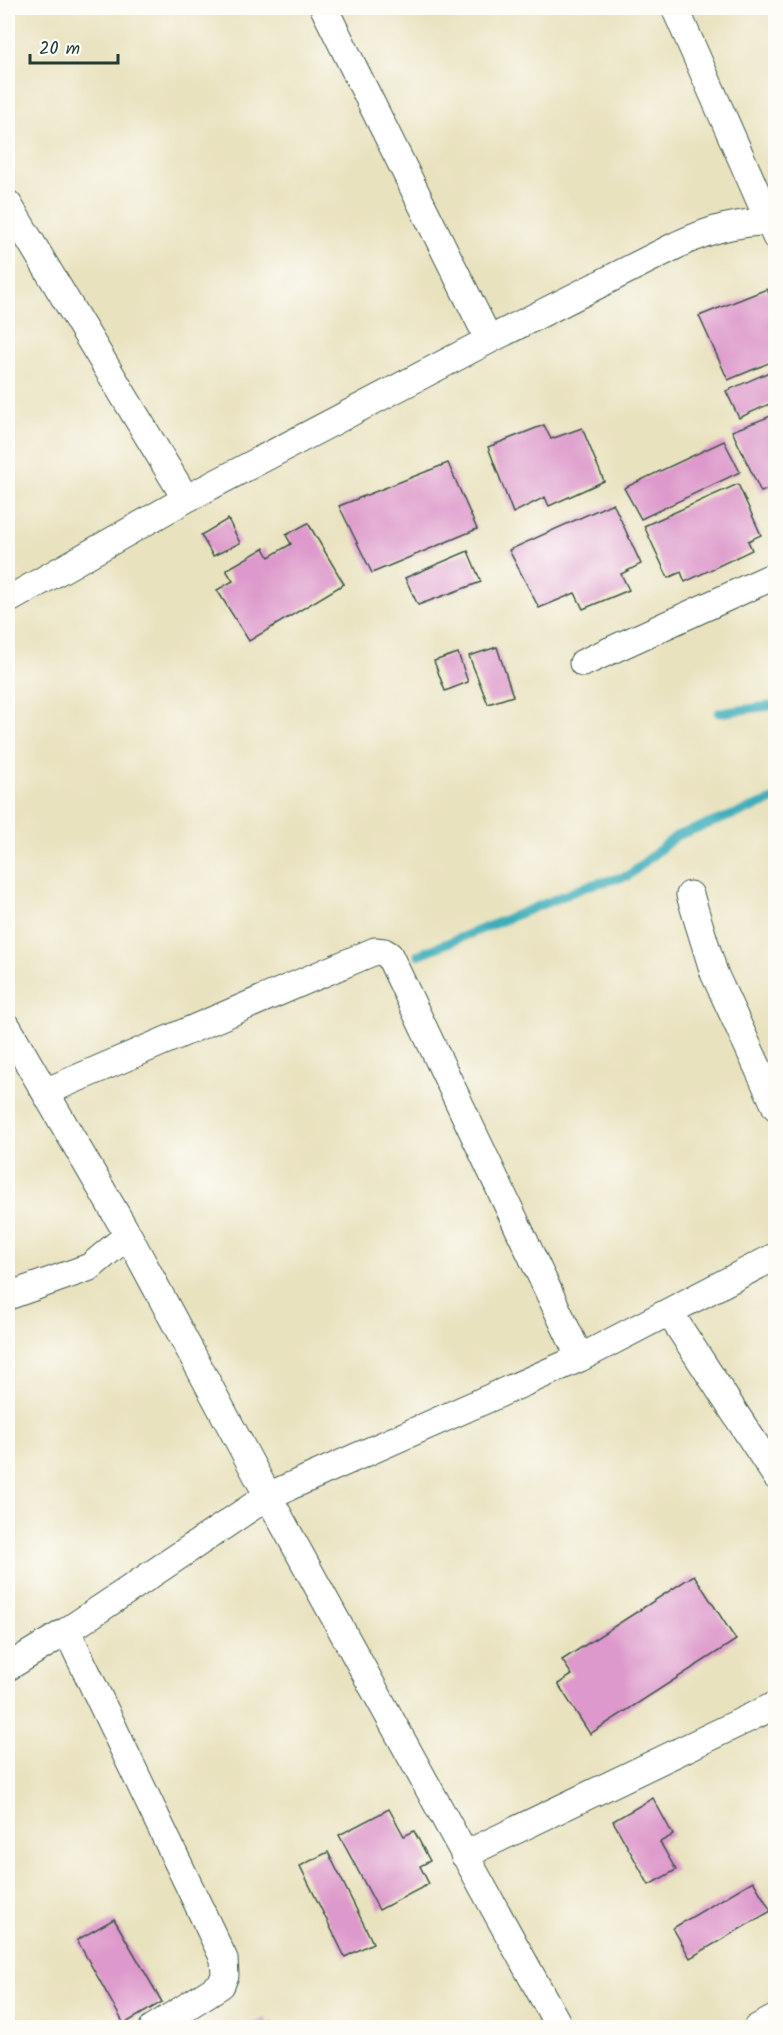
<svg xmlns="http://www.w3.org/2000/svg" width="783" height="2035" viewBox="0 0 783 2035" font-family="Kalam,sans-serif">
<rect width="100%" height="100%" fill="#fdfcf7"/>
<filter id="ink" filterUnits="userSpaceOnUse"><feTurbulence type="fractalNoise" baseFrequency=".0167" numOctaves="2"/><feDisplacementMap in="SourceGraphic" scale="12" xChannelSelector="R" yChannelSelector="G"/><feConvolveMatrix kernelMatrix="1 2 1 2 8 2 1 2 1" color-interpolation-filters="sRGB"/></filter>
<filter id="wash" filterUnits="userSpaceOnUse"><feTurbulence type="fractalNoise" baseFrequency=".008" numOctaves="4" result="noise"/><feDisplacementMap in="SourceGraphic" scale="24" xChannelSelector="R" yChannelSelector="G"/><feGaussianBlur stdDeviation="1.35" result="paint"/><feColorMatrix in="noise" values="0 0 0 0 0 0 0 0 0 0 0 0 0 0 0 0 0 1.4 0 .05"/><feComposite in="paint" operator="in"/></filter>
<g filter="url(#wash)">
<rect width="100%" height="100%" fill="#e9e2bf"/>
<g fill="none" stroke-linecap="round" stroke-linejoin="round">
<!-- stream -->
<path stroke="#3dadba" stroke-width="9" d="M719 713 776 705
M418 955 590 885 628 876 676 836 776 799"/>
</g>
<g id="blocks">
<!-- building -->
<path fill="#dd99cb" d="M767 289 776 310V360L728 380 699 316Z
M776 369V401L739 418 726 391Z
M776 414V486L761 492 732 431Z
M544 425 551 439 582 428 604 481 549 506 545 497 513 513 488 447Z
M724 441 740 472 641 519 624 488Z
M448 463 477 529 372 573 339 506Z
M738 484 761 535 748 541 752 550 685 582 681 572 668 578 644 526Z
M613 503 641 564 621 574 629 590 583 609 575 593 539 608 509 550Z
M228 519 240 543 213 556 201 535Z
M308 523 344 584 249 641 217 590 233 581 226 570 264 548 269 557 291 544 286 535Z
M468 551 481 582 418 605 405 578Z
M497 647 513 696 488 704 469 656Z
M458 653 468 682 445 691 434 661Z
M694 1575 736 1640 590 1734 558 1684 572 1675 562 1660Z
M653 1798 673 1835 660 1842 676 1870 649 1885 613 1821Z
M389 1809 404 1836 414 1831 430 1861 420 1866 429 1884 379 1910 339 1835Z
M328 1852 373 1943 345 1957 300 1866Z
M753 1881 771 1911 690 1958 673 1928Z
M114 1919 162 2002 124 2024 77 1940Z
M265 2018 270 2028H247Z"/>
</g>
</g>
<g filter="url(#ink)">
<use href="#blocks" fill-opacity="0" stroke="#3d5649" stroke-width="1.5"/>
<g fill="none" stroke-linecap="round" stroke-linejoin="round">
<!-- minor casing -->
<g stroke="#3d5649" stroke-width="29">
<path id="minor" d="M324 8 489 340
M675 8 776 237
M8 204 186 499
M8 600 186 499 489 340 677 245C696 236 716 228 737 225 750 222 763 223 776 219
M583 663 776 575
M690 895 714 973 776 1107
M8 1028 128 1235 268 1496 560 2028
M45 1092 375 951 384 952 389 955 580 1358
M8 1296 90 1267 128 1235
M669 1312 776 1476
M67 1631 224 1959 225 1975 221 1985 153 2028
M8 1667 67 1631 268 1496 580 1358 776 1256
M464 1855 776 1705
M757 2028 776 2018"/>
</g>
<!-- minor -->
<use href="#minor" stroke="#fff" stroke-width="27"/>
</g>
</g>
<!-- margin -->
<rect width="783" height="2035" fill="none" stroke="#fdfcf7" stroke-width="30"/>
<!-- scale -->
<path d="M30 54v9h88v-9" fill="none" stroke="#1f3d34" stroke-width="3"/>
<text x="39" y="54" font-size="18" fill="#1f3d34" stroke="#fdfcf7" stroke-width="4.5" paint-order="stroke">20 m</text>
</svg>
